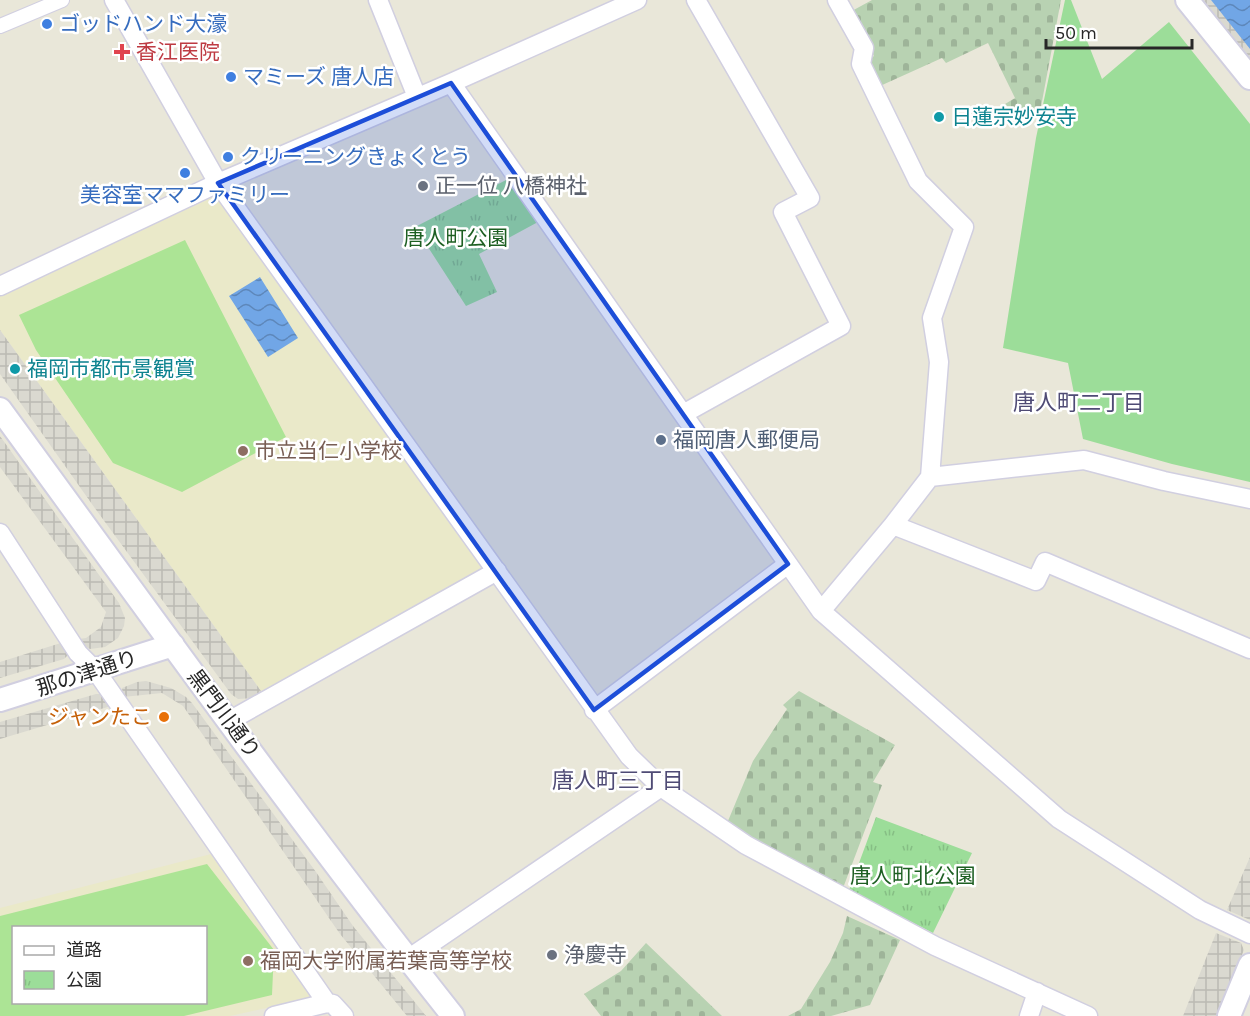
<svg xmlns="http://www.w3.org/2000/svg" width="1250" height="1016" viewBox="0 0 1250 1016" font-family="Karla,'Noto Sans JP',sans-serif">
<defs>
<pattern id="cemetery-stones" width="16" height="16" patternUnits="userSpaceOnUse" patternTransform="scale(1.5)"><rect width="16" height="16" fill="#b8d2b2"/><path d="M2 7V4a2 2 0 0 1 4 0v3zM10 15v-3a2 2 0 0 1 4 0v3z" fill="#9eb499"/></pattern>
<pattern id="park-tufts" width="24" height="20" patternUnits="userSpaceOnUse" patternTransform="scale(1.5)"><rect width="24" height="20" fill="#9cdd99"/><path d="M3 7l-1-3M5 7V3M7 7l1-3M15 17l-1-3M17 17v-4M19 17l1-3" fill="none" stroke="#86be84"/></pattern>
<pattern id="plaza-grid" width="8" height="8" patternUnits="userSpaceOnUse" patternTransform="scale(1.5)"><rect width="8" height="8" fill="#dad9d0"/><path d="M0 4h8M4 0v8" fill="none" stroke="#bbbab3"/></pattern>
<pattern id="water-waves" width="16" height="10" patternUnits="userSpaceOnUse" patternTransform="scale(1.5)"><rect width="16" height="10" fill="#71a6e6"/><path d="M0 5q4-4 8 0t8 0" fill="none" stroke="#5d87ba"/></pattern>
</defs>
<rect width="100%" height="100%" fill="#e9e7d9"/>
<!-- education -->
<path fill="#eae9c9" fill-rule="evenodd" d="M217 195 485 572 268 693 261 691 0 330V294Z
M215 853 314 995 311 998 230 1016H0V908ZM14 928H206V1002H14Z"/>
<!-- grass -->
<path fill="#9cdd99" d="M1065 0H1071L1102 79 1169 22 1250 124V482L1172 464 1083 439 1068 363 1003 348 1036 138Z"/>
<!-- cemetery -->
<path fill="url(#cemetery-stones)" d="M872 0H1061L1040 112 1010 126 1000 107 1015 98 988 43 946 63 942 58 880 86 865 62 874 56 850 12Z
M799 691 895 745 873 782 882 785 843 888 755 841 728 821 753 761 787 709 783 705Z
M847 916 900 940 870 1005 831 1016H788L801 1009 830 962 843 933Z
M646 943 722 1016H601L584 994 621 971Z"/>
<!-- park -->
<path fill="url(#park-tufts)" d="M508 179 538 222 479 254 497 292 466 306 415 227Z
M876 817 972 853 933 933 849 890Z"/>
<!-- pitch -->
<path fill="#ace495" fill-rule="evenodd" d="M185 240 286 437 182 492 113 463 36 350 19 315Z
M207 864 274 950 272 995 184 1016H0V916ZM14 928H206V1002H14Z"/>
<!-- plaza -->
<path fill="url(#plaza-grid)" d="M1199 0H1211L1222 13 1250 49V63Z
M0 330 261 691 268 693 255 698 238 699 231 694 223 683 94 507 0 374Z
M0 436 119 603 125 618 124 626 118 638 105 647 90 649 85 646 79 639 86 638 101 627 106 612 0 467Z
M64 642 69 650 68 655 64 659 0 678V662Z
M146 681 171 688 186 697 192 703 316 872 353 926 426 1016H407L340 934 183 706 162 693 123 697 122 688 137 682Z
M96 694H102L111 706 0 739V722Z
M1250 857V920L1227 910Z
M1216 933 1241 943 1244 950 1216 1016H1183Z"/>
<!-- water -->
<path fill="url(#water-waves)" d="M1211 0H1250V49Z
M260 277 298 338 268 357 229 296Z"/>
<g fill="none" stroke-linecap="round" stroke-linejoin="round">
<!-- pedestrian casing -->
<g stroke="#d1cfe0" stroke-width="16">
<path id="pedestrian" d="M0 26 62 0"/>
</g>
<!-- minor casing -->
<g stroke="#d1cfe0" stroke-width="21">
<path id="minor" d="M114 0 218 183 629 756 661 787 746 845 935 946 1088 1016
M378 0 417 97
M837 0 864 48 861 64 918 181 964 227 932 318 939 362 930 477
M451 83 821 611 1059 819 1200 910 1250 934
M0 286 218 183 451 83 637 0
M683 414 841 326 783 212 810 198 696 0
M893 525 930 477 1084 460 1164 481 1250 499
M0 533 78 653 96 671 327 1003 274 1016
M821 611 893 525 1036 581 1045 562 1250 649
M594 710 788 564
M229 721 497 571
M408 959 661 787
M327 1003 333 1004 344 1016
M1029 1016 1037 992"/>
</g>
<!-- tertiary casing -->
<g stroke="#d1cfe0" stroke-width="26">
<path id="tertiary" d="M1187 0 1250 78
M0 409C149 612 296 819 453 1016
M0 700 173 645
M1229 1016 1250 965"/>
</g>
<!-- pedestrian -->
<use href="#pedestrian" stroke="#fff" stroke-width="14"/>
<!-- minor -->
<use href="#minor" stroke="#fff" stroke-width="18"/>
<!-- tertiary -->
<use href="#tertiary" stroke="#fff" stroke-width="22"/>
</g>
<!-- marked area -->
<path fill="#1d4ed8" fill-opacity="0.2" stroke="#1d4ed8" stroke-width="4.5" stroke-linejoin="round" d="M451 83 788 564 594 710 218 183Z"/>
<!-- markers -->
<g fill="#3f7fe0" stroke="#fff" stroke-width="2">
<circle cx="47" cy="24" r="6"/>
<circle cx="231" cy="77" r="6"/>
<circle cx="228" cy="157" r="6"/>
<circle cx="185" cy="173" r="6"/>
</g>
<path fill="#e0444e" stroke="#fff" stroke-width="2" d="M119 43h6v6h6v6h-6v6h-6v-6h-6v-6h6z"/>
<g fill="#0f9aa8" stroke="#fff" stroke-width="2">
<circle cx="939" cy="117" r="6"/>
<circle cx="15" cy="369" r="6"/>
</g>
<g fill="#6b7280" stroke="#fff" stroke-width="2">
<circle cx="423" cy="186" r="6"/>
<circle cx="552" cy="955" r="6"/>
</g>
<circle fill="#5c6f8a" stroke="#fff" stroke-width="2" cx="661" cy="440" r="6"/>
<g fill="#8d6e63" stroke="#fff" stroke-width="2">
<circle cx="243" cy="451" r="6"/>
<circle cx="248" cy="961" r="6"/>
</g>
<circle fill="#e8710a" stroke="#fff" stroke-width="2" cx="164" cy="717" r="6"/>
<g text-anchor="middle" stroke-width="5" stroke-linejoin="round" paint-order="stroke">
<!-- shop labels -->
<g font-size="21" fill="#366cbe" stroke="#fff" text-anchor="start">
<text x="59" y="31">ゴッドハンド大濠</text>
<text x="243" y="84">マミーズ 唐人店</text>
<text x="240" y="164">クリーニングきょくとう</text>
<text x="185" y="202" text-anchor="middle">美容室ママファミリー</text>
</g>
<!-- health labels -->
<g font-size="21" fill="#be3a42" stroke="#fff" text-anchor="start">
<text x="136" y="59">香江医院</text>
</g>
<!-- culture labels -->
<g font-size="21" fill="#0d838f" stroke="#fff" text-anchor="start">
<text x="951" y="124">日蓮宗妙安寺</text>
<text x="27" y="376">福岡市都市景観賞</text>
</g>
<!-- worship labels -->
<g font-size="21" fill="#5b616d" stroke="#fff" text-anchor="start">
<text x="435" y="193">正一位 八橋神社</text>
<text x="564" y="962">浄慶寺</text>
</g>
<!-- park labels -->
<g font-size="21" fill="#1d5f22" stroke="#fff">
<text x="456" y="245">唐人町公園</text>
<text x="913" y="883">唐人町北公園</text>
</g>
<!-- service labels -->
<g font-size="21" fill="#4e5e75" stroke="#fff" text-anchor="start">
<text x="673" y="447">福岡唐人郵便局</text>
</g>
<!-- education labels -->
<g font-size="21" fill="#785e54" stroke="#fff" text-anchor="start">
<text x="255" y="458">市立当仁小学校</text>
<text x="260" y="968">福岡大学附属若葉高等学校</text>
</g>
<!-- street labels -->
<g font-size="21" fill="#272727" stroke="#fff">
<text transform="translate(87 673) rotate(-18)" y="7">那の津通り</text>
<text transform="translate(224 714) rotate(53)" y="7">黒門川通り</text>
</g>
<!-- food labels -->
<g font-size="21" fill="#c56008" stroke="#fff" text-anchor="end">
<text x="152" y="724">ジャンたこ</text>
</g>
<!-- neighbourhood labels -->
<g font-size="22" fill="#4f4b75" stroke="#fff">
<text x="1079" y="410">唐人町二丁目</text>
<text x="618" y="788">唐人町三丁目</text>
</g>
</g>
<!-- legend -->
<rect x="12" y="926" width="195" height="78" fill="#ffffff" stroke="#a9a9a9" stroke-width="1.5"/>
<rect x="24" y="946" width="30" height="9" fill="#ffffff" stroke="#a9a9a9" stroke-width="1.5"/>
<text x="66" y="956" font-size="18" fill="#272727">道路</text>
<rect x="24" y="971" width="30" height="18" fill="url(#park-tufts)" stroke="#a9a9a9" stroke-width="1.5"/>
<text x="66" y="986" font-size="18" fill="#272727">公園</text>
<!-- scale -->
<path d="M1046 39v9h146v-9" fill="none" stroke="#272727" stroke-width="3"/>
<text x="1055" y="39" font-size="18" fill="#272727" stroke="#ffffff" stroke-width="4.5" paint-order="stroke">50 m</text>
</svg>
